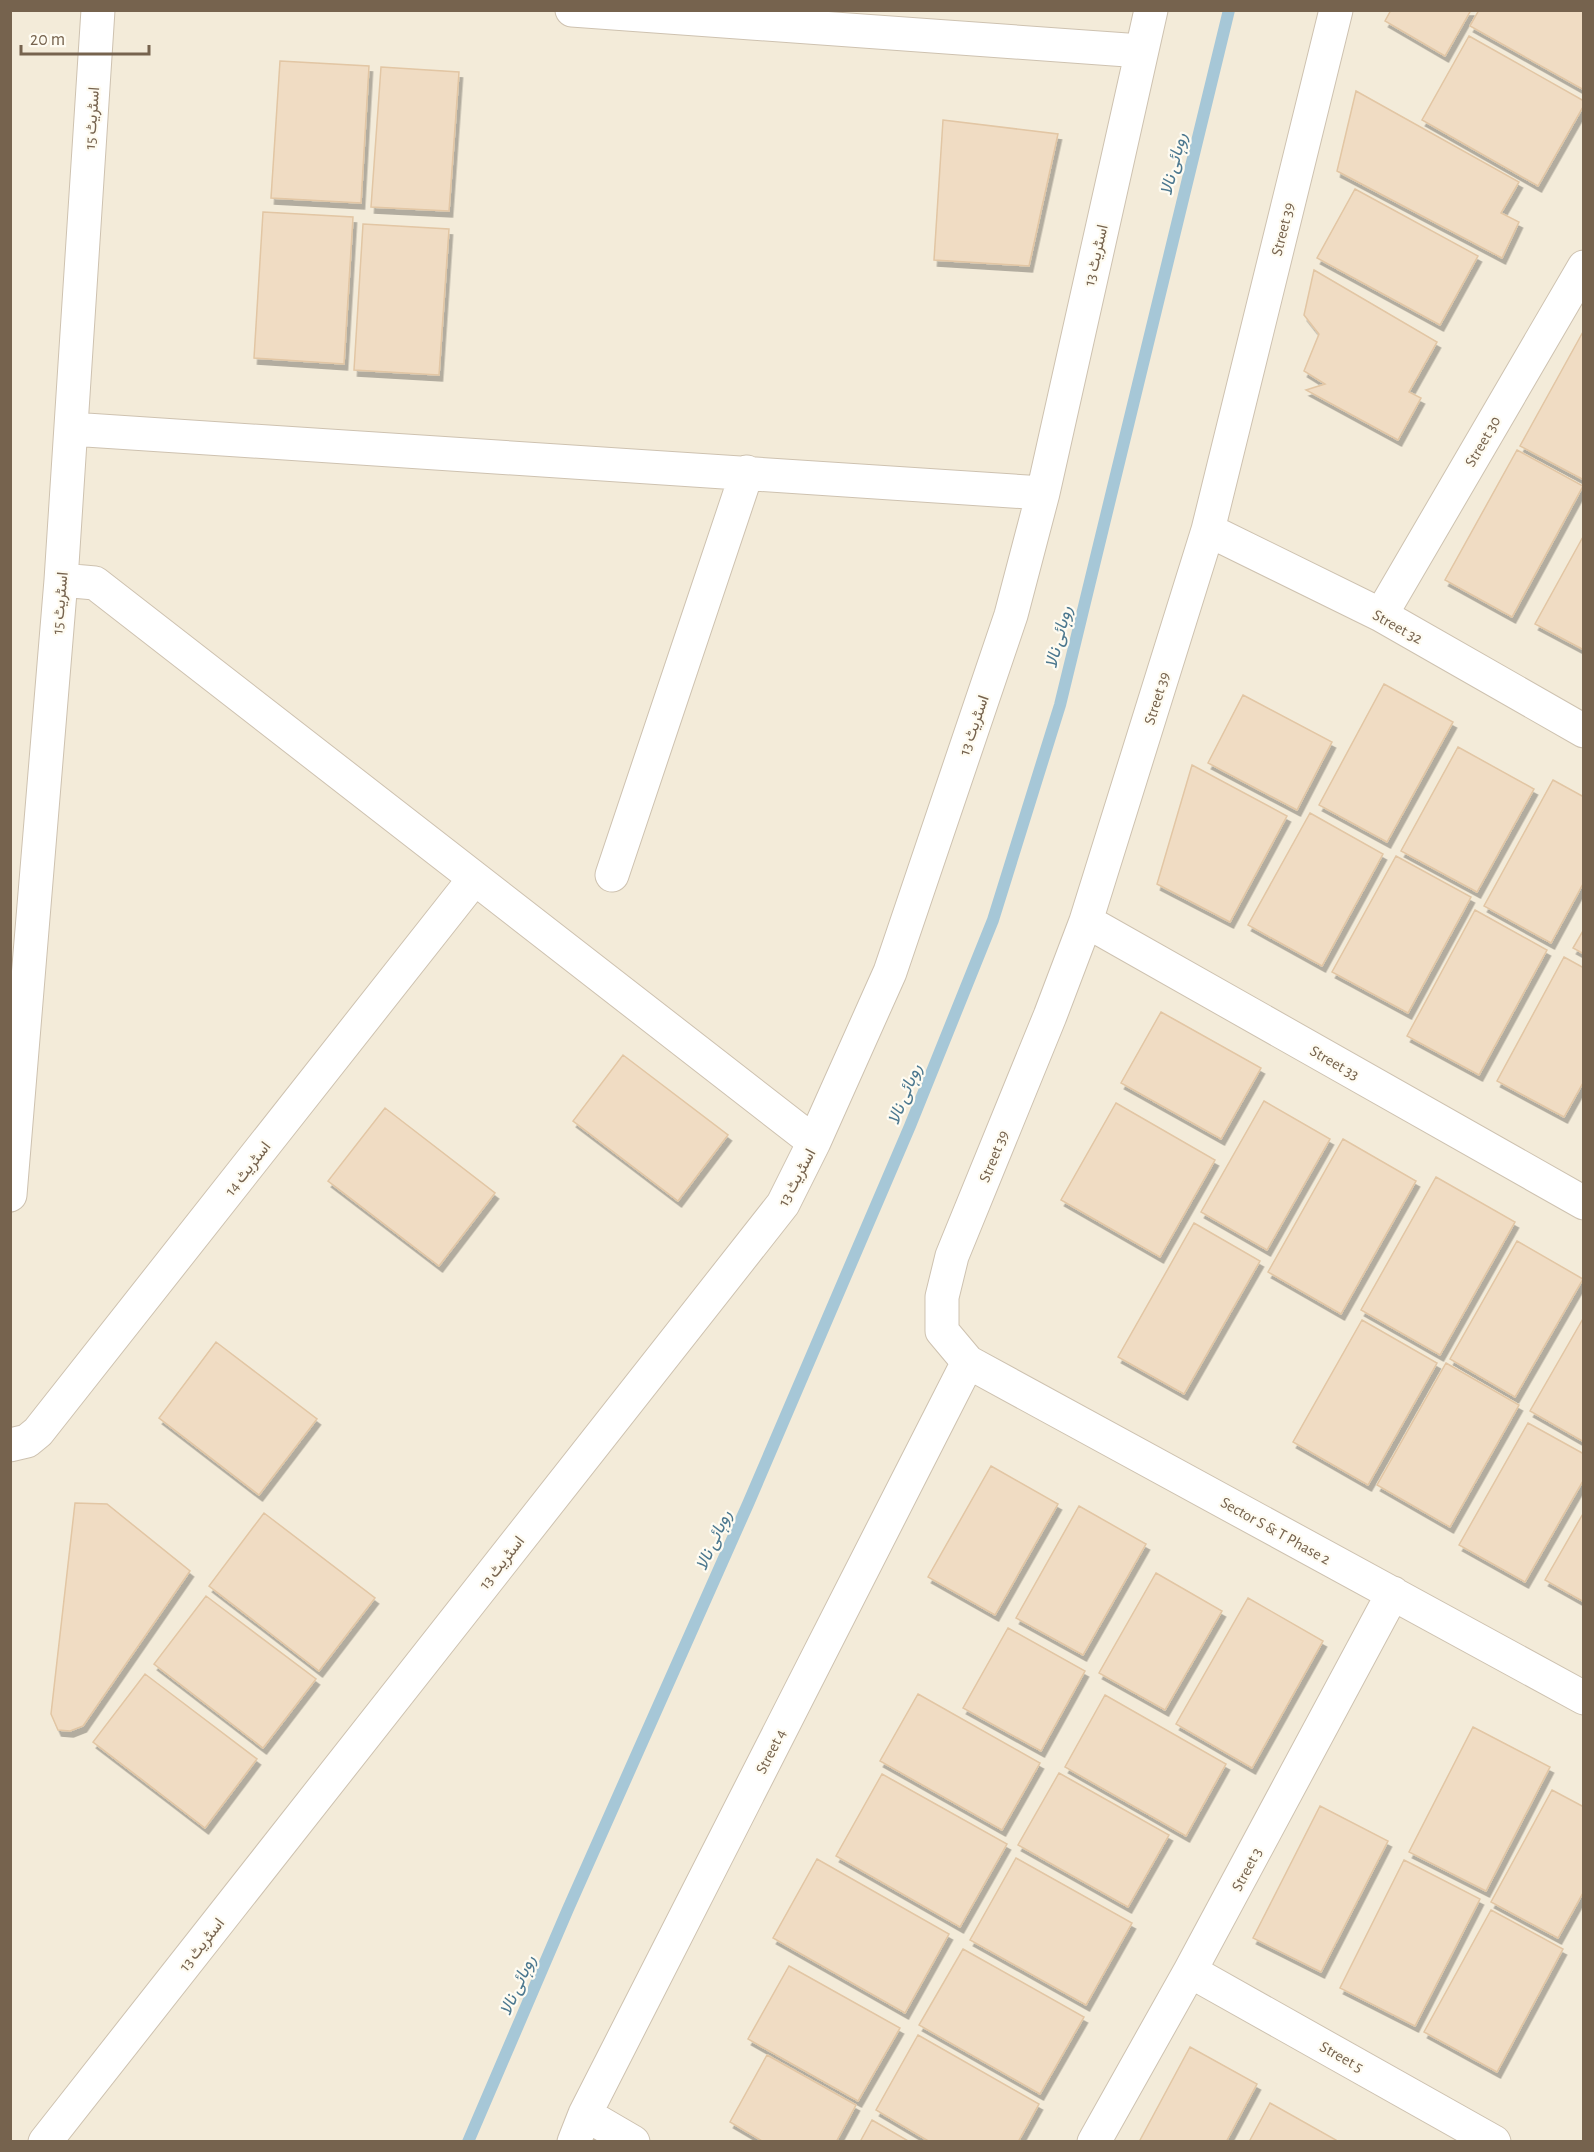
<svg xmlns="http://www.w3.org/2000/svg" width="1594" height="2152" viewBox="0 0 1594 2152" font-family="'Alegreya Sans',Vazirmatn,sans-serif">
<defs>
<filter id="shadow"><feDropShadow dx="3.5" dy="6" stdDeviation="0" flood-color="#0004"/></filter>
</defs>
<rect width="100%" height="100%" fill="#fcf8ea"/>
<!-- residential -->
<path fill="#f3ebd9" d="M11 11H1583V2141L11 2142Z"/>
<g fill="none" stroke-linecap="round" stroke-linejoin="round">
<!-- stream -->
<path stroke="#a6c7d7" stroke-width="12" d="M468 2142 568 1909 748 1504 910 1126 993 920 1060 705 1229 10"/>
</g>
<!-- building -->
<path fill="#f0dcc3" stroke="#e2c6a4" stroke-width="1.5" filter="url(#shadow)" d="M1391 10H1471L1445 56 1385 21Z
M1479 10H1584V90L1470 26Z
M1469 36 1584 101V105L1538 186 1422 120Z
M280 61 369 66 361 203 271 198Z
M381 67 459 72 449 211 371 207Z
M1356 91 1519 182 1501 213 1519 222 1502 258 1337 171Z
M943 120 1058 134 1029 266 934 260Z
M1355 189 1478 256 1440 325 1317 258Z
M263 212 353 217 344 364 254 358Z
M363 224 449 229 439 375 354 370Z
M1314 270 1437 342 1409 392 1421 398 1398 440 1306 390 1325 384 1304 371 1319 334 1304 315Z
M1584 330V480L1520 446Z
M1517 450 1583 486 1512 617 1445 580Z
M1584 535V650L1535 624Z
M1384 684 1453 722 1387 842 1319 805Z
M1243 695 1332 742 1297 810 1208 763Z
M1458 747 1534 789 1477 892 1401 851Z
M1192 765 1287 816 1230 922 1157 884Z
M1553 780 1584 797V882L1551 943 1484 906Z
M1310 813 1383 854 1322 966 1248 925Z
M1396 856 1471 897 1408 1013 1332 972Z
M1475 910 1547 950 1479 1075 1407 1036Z
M1584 929V954L1573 948Z
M1564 957 1584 968V1081L1564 1117 1497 1081Z
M1161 1012 1261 1068 1221 1139 1121 1083Z
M623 1055 728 1135 678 1201 573 1121Z
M1264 1101 1330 1139 1267 1250 1201 1212Z
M1116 1103 1215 1160 1160 1257 1061 1200Z
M385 1108 495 1193 439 1266 328 1181Z
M1343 1139 1416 1181 1341 1314 1268 1272Z
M1436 1177 1515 1222 1440 1355 1361 1310Z
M1194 1223 1260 1261 1184 1394 1118 1357Z
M1517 1241 1583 1279 1515 1397 1450 1359Z
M1584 1317V1442L1530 1411Z
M1362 1320 1437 1363 1368 1485 1293 1442Z
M216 1342 317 1419 259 1495 159 1418Z
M1446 1363 1519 1405 1450 1527 1377 1485Z
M1528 1423 1584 1454V1479L1525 1582 1459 1545Z
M991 1466 1058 1504 995 1615 928 1577Z
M75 1503 107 1504 190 1571 83 1726 70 1731 58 1730 51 1714Z
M1079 1506 1146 1544 1083 1655 1016 1618Z
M1584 1512V1602L1545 1580Z
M264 1513 375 1598 319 1671 209 1586Z
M1156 1573 1222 1611 1165 1710 1099 1673Z
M206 1596 316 1679 263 1748 154 1664Z
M1248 1598 1323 1641 1252 1768 1176 1724Z
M1008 1628 1085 1671 1041 1751 963 1708Z
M145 1674 257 1759 205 1828 93 1742Z
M918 1694 1040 1763 1002 1830 880 1761Z
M1105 1695 1226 1764 1186 1836 1065 1767Z
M1473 1727 1550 1767 1486 1891 1409 1852Z
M1059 1773 1169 1835 1128 1907 1018 1845Z
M882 1774 1007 1844 960 1927 836 1856Z
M1552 1790 1584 1807V1891L1558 1938 1491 1902Z
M1320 1806 1388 1841 1321 1972 1253 1938Z
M1016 1858 1132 1923 1086 2005 970 1940Z
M817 1859 949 1934 905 2013 773 1938Z
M1404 1860 1480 1899 1415 2026 1340 1988Z
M1491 1910 1563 1949 1497 2072 1424 2032Z
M963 1949 1084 2017 1040 2094 919 2025Z
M789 1966 900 2028 858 2101 748 2039Z
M918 2035 1039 2104 1018 2142H930L876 2110Z
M1190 2047 1257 2084 1226 2142H1139Z
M767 2055 856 2105 836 2142H764L730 2122Z
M1270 2103 1336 2140 1335 2142H1249Z
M872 2120 910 2142H860Z"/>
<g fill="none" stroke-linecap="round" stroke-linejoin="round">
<!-- minor casing -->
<g stroke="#cec2b0" stroke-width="35">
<path id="minor" d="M572 10 1141 51
M1336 10 1208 530 1086 921 1050 1016 952 1256 942 1297V1331L968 1362 1584 1698
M71 429 1043 493
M1208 530 1381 615 1584 731
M61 580 95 583 814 1142
M1381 615 1584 267
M612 875 747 472
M1086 921 1584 1203
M10 1195 61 580 98 10
M10 1445 27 1441 38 1432 474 879
M1190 1971 1494 2142
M585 2114 633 2142
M45 2142 783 1204 814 1142 890 972 1011 615 1043 493 1151 10
M574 2142 585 2114 968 1362
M1094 2142 1190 1971 1393 1593"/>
</g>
<!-- minor -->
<use href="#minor" stroke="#fff" stroke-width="33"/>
</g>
<g text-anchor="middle" stroke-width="4.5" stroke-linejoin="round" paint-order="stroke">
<!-- street labels -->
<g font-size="16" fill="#76634e" stroke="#fefbf1">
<text transform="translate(91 118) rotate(-86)" y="6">اسٹریٹ 15</text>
<text transform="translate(1282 229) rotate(-76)" y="6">Street 39</text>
<text transform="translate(1095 255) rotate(-77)" y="6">اسٹریٹ 13</text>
<text transform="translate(1482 441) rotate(-60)" y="6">Street 30</text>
<text transform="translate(59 603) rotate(-85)" y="6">اسٹریٹ 15</text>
<text transform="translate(1398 626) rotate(29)" y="6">Street 32</text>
<text transform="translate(1156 698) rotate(-73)" y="6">Street 39</text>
<text transform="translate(973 725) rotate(-71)" y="6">اسٹریٹ 13</text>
<text transform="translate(1335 1062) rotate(30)" y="6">Street 33</text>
<text transform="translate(993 1156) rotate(-68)" y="6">Street 39</text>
<text transform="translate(247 1168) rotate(-52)" y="6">اسٹریٹ 14</text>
<text transform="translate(796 1177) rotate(-62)" y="6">اسٹریٹ 13</text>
<text transform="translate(1276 1530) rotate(29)" y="6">Sector S &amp; T Phase 2</text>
<text transform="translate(501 1562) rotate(-52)" y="6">اسٹریٹ 13</text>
<text transform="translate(770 1751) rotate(-63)" y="6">Street 4</text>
<text transform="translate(1246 1869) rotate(-62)" y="6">Street 3</text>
<text transform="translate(201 1944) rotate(-52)" y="6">اسٹریٹ 13</text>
<text transform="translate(1342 2056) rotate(29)" y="6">Street 5</text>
</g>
<!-- water labels -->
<g font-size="18" font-style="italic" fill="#4c788f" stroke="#fefbf1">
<text transform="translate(1173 164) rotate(-76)" y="6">روہائی نالا</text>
<text transform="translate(1058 637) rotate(-76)" y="6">روہائی نالا</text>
<text transform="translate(904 1094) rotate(-68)" y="6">روہائی نالا</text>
<text transform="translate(713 1540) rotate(-66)" y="6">روہائی نالا</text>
<text transform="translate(517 1985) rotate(-66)" y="6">روہائی نالا</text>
</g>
</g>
<!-- border -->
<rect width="1594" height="2152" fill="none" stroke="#76634e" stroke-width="24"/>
<!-- scale -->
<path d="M21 45v9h128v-9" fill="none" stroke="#76634e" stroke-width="3"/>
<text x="30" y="45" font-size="18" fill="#76634e" stroke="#fefbf1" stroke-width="4.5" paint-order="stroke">20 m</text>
</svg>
